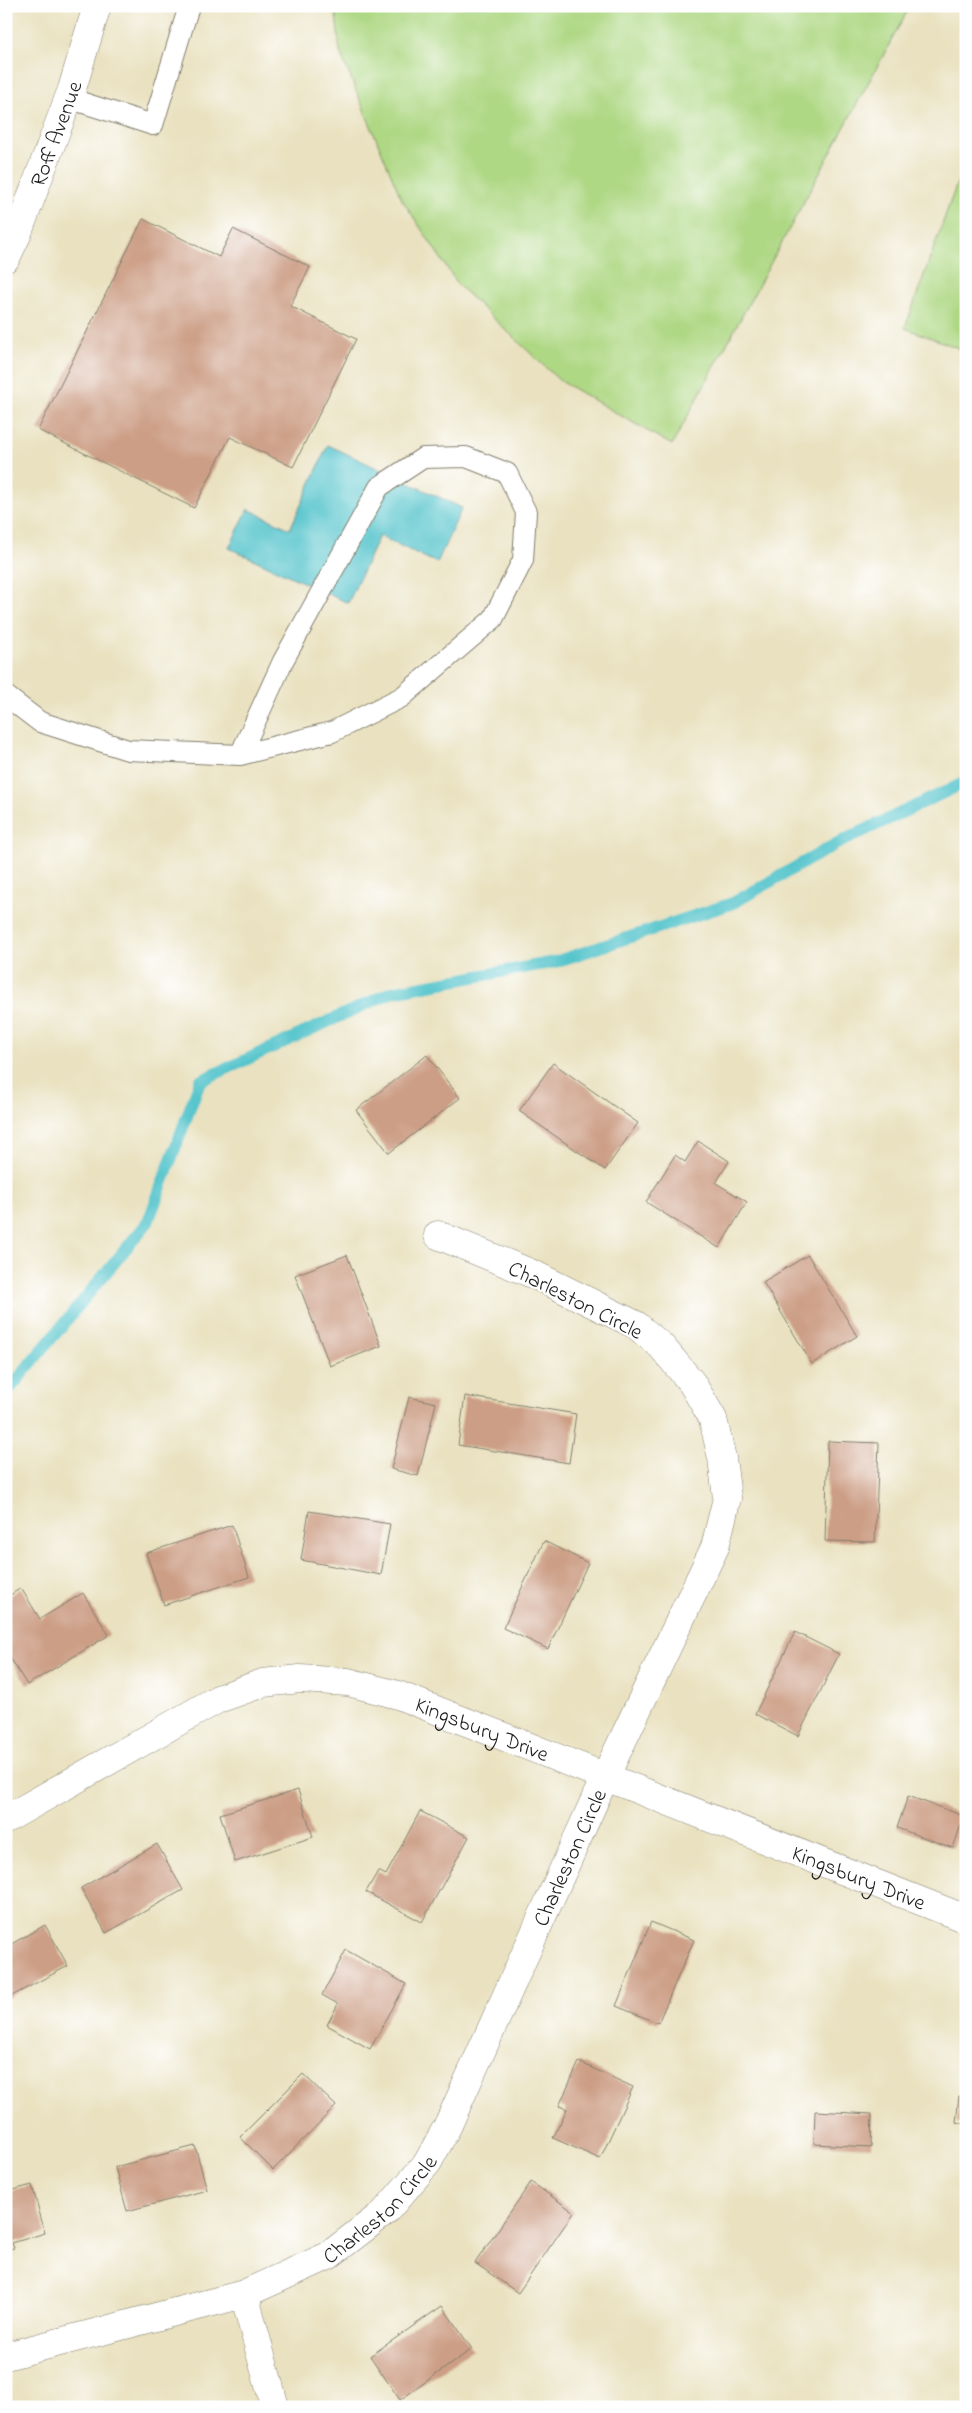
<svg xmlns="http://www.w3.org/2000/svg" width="972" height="2413" viewBox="0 0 972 2413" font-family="'Indie Flower',sans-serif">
<rect width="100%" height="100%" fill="#fff"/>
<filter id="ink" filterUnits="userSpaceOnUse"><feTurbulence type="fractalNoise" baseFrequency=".02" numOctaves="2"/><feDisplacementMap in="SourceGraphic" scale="10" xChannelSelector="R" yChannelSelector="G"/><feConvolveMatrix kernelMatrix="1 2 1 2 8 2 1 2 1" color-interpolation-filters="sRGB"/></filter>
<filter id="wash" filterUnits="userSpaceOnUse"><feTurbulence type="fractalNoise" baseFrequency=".0096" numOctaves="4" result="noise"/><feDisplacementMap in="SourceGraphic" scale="20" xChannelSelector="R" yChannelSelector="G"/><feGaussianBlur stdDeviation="1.12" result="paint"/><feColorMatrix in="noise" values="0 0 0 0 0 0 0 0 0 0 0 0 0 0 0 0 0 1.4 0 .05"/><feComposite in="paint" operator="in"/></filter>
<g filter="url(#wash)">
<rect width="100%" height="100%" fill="#e9e1bf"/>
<!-- green -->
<path fill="#afd884" stroke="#667a50" d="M335 6H910L672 445 559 380 459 286 401 198 340 52Z
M966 158V351L905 328Z"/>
<!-- water -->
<path fill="#57c5cc" stroke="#3a7074" d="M328 445 462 508 437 563 379 536 348 603 229 548 248 509 290 529Z"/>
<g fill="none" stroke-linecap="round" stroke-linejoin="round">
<!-- stream -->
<path stroke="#57c5cc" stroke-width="12" d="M8 1391 148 1222 200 1081 392 992 555 962 733 903 836 844 966 782"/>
</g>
<g id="blocks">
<!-- building -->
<path fill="#cc9e85" d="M143 219 219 257 233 229 310 267 290 306 356 339 293 467 230 437 194 508 38 430Z
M427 1055 460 1098 389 1153 356 1110Z
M553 1063 638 1123 605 1170 519 1111Z
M698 1141 729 1161 716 1183 747 1202 719 1248 646 1202 675 1155 685 1162Z
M347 1255 381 1346 330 1366 295 1275Z
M808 1255 857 1336 812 1364 763 1282Z
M465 1396 576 1414 569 1463 458 1445Z
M409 1397 436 1403 418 1476 391 1469Z
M828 1441 879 1443 875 1542 825 1541Z
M309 1511 390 1524 381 1575 301 1560Z
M232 1525 249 1577 164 1605 146 1553Z
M544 1541 588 1563 548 1649 503 1628Z
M21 1588 40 1619 83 1593 109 1635 27 1685 6 1651V1640L9 1638 6 1633V1598Z
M795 1632 839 1654 798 1736 755 1714Z
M298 1790 313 1837 235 1862 220 1814Z
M908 1796 964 1816 953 1848 897 1828Z
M420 1811 469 1837 422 1922 366 1892 378 1871 386 1875Z
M157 1844 183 1890 106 1933 81 1888Z
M651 1922 694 1940 658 2023 616 2006Z
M45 1925 68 1966 6 1999V1947Z
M346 1950 406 1984 370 2049 327 2025 338 2004 322 1995Z
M579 2062 633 2087 600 2159 553 2138 567 2109 559 2106Z
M303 2074 336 2106 273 2170 240 2137Z
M959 2096 966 2097V2124L956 2122Z
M815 2111 872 2114 871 2147 814 2144Z
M195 2146 207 2190 127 2211 115 2167Z
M531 2182 574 2212 518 2293 475 2263Z
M32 2185 45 2233 12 2243 14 2248 6 2250V2192Z
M442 2306 472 2349 400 2400 370 2356Z"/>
</g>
</g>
<g filter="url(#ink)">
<use href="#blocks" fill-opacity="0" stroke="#827e6e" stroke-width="1"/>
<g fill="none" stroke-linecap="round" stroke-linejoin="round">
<!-- lane casing -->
<g stroke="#827e6e" stroke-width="22">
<path id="lane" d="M68 98 153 125 189 6
M6 696 40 722 128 750 240 755 332 732 402 697 493 619 523 560 526 512 507 473 466 457 423 458 379 487 283 661 240 755"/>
</g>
<!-- street casing -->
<g stroke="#827e6e" stroke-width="29">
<g id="street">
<path id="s1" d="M6 258 17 235 72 89 97 6"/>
<path id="s2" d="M6 1819 218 1699 263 1683 300 1679 348 1682 398 1695 966 1919"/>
<path d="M244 2294 275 2407"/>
<path id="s3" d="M6 2356 244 2294 328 2256 385 2212 428 2162 448 2125 606 1775 715 1547 727 1498 722 1458 713 1419 692 1383 661 1346 636 1325 535 1275 438 1235"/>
</g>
</g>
<!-- lane -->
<use href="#lane" stroke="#fff" stroke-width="20"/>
<!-- street -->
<use href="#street" stroke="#fff" stroke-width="28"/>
</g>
</g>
<g text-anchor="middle" stroke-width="4.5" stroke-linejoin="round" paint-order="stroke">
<!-- street labels -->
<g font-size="22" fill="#1c1c1c" stroke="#fff">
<text dy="8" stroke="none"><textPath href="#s1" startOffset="134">Roff Avenue</textPath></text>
<text transform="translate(576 1299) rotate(27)" y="8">Charleston Circle</text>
<text dy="8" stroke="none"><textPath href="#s2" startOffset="519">Kingsbury Drive</textPath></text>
<text dy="8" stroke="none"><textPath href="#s3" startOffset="812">Charleston Circle</textPath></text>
<text dy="8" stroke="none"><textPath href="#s2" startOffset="924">Kingsbury Drive</textPath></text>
<text dy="8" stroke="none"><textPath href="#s3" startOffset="408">Charleston Circle</textPath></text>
</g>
</g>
<!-- margin -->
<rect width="972" height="2413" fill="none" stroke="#fff" stroke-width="25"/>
</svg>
